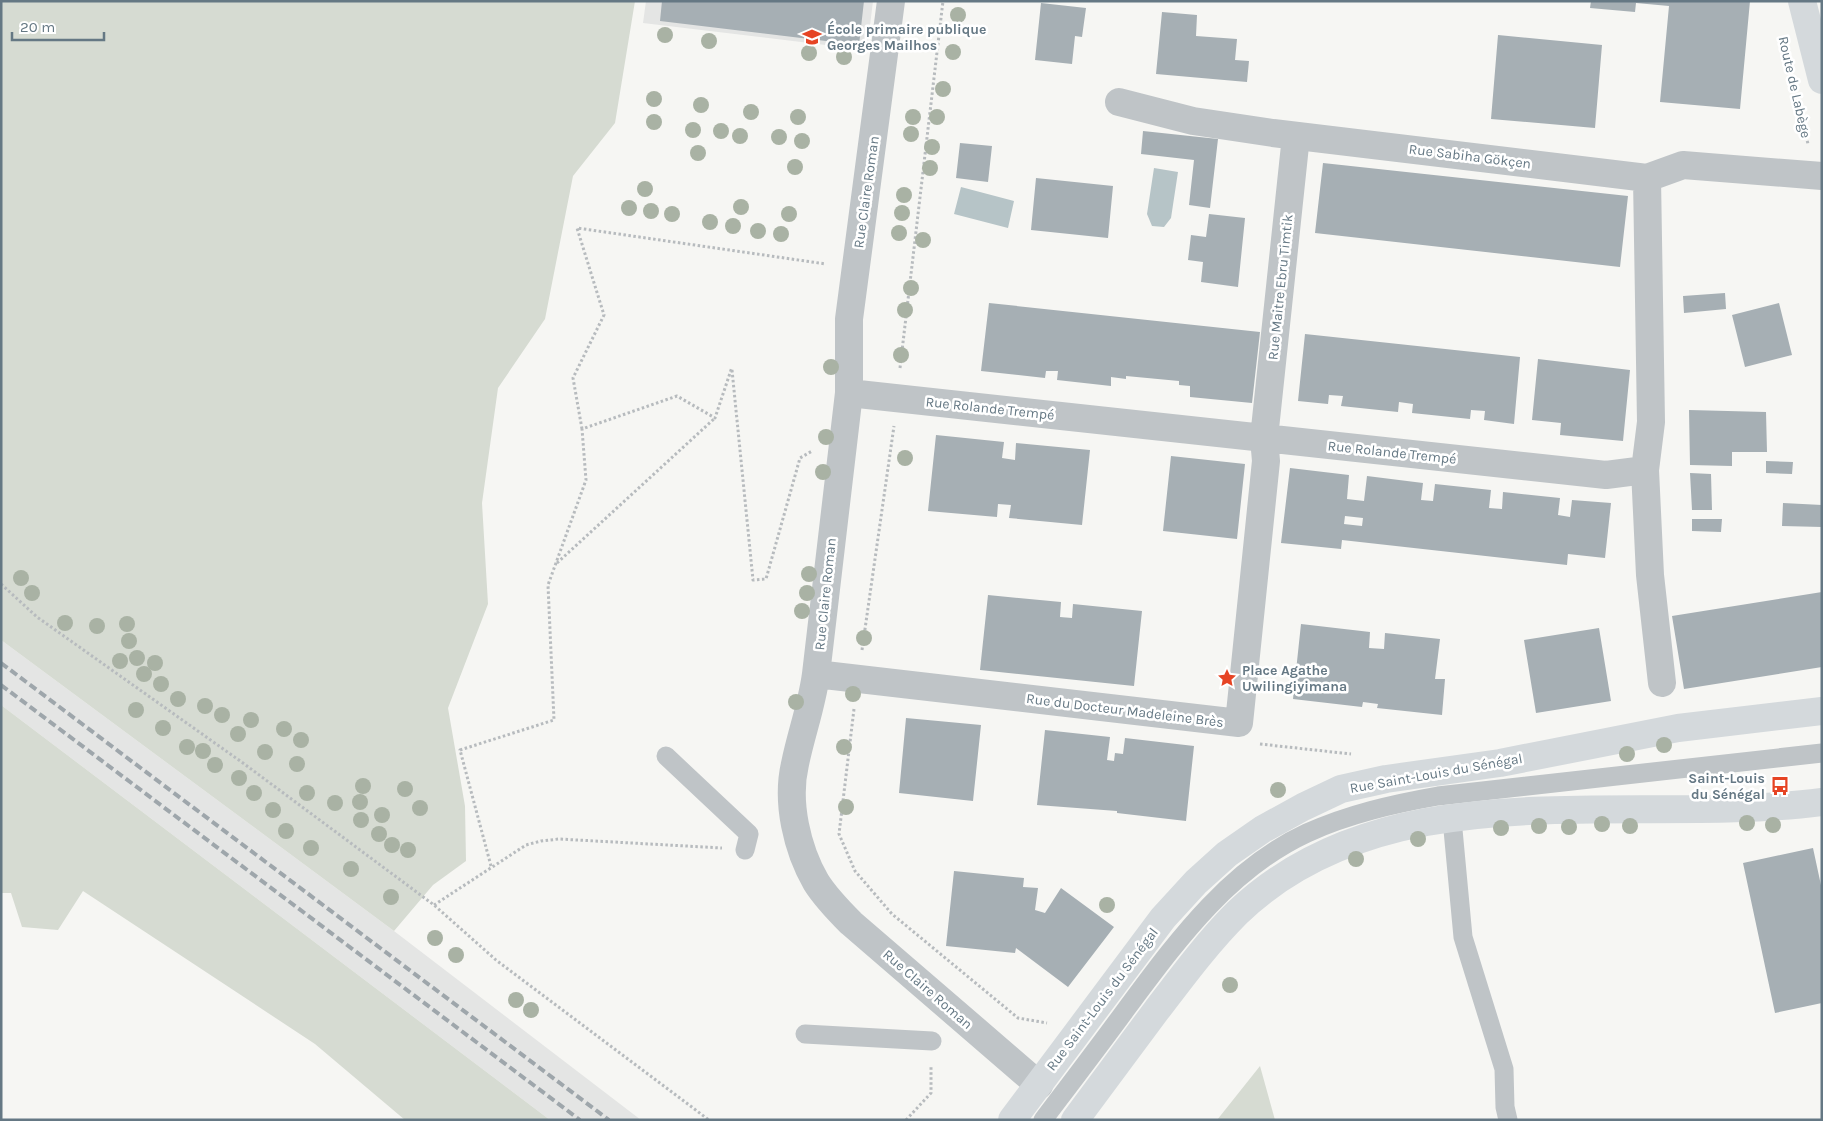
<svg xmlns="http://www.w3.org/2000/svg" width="1823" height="1121" viewBox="0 0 1823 1121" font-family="Karla,sans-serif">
<rect width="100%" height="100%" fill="#f6f6f3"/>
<!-- built -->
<path fill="#e4e5e4" d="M646 1H873L867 50 643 23Z
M1 640 394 931 641 1120H550L1 705Z"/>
<!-- green -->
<path fill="#d6dbd2" d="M1 1H635L615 123 573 176 545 319 498 388 482 503 488 604 448 708 465 806 466 861 433 885 394 931 1 640Z
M1 705 550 1120H405L315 1044 83 891 58 930 22 927 11 893H1Z
M1260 1066 1275 1120H1217Z"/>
<!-- water -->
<path fill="#b6c4c7" d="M1154 168 1178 172 1171 218 1164 227 1152 226 1147 214Z
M961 187 1014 201 1008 228 954 214Z"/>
<!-- building -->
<path fill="#a6afb4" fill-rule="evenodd" d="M662 1H864L859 45 660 21Z
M1591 1H1750L1740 109 1660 102 1669 6 1636 3 1635 12 1590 8Z
M1041 3 1086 8 1082 37 1075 36 1072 64 1035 60Z
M1162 12 1197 15 1196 36 1237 39 1235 60 1249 61 1247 82 1156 74Z
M1498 35 1602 45 1595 128 1491 119Z
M1143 131 1218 139 1210 208 1189 205 1194 160 1141 154Z
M960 143 992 146 988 182 956 178Z
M1323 163 1628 196 1620 267 1315 233Z
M1036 178 1113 186 1108 238 1031 230Z
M1209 214 1245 218 1238 287 1201 282 1203 262 1188 260 1191 235 1206 237Z
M1725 293 1726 309 1684 313 1683 296Z
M989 303 1260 332 1252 403 1190 397V386L1179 385V381L1126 376V379L1111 377V386L1057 380 1058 371H1046L1045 378 981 371Z
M1779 303 1792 355 1745 367 1732 315Z
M1305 334 1520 357 1514 424 1484 420 1485 411 1471 410 1470 419 1412 413 1413 404 1399 402 1398 412 1341 406 1343 396 1329 395 1328 404 1298 401Z
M1538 359 1630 370 1623 441 1560 435 1561 423 1532 420Z
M1689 410 1766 412 1767 452H1732V466L1690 465Z
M936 435 1004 442 1002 458 1015 460 1016 443 1090 450 1082 525 1009 518 1011 505 998 504 997 517 928 511Z
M1171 456 1245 464 1237 539 1163 531Z
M1766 461 1793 462 1792 474 1766 473Z
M1290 468 1349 475 1347 499 1364 501 1367 476 1423 483 1421 500 1433 501 1435 484 1491 490 1489 508 1502 509 1503 492 1560 498 1558 515 1570 517 1572 500 1611 503 1605 558 1568 554 1567 565 1342 540 1341 549 1281 543ZM1345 516 1363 518 1362 526 1344 524Z
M1690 473 1711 474 1712 510H1692Z
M1783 503 1822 505V527L1782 526Z
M1692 519H1722L1721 532 1692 531Z
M1822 592V667L1684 689 1672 616Z
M988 595 1061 602 1060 617 1072 618 1073 604 1142 611 1134 686 980 670Z
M1301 624 1370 632 1369 648 1384 649 1385 633 1440 639 1435 679H1445L1442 715 1377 708 1378 704 1363 702 1362 707 1293 699Z
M1599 628 1611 701 1536 713 1524 640Z
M906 718 981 725 973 801 899 793Z
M1045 730 1110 737 1107 760 1114 761 1115 753 1123 754 1125 738 1194 746 1186 821 1117 813V811L1037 805Z
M1813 848 1822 890V1003L1775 1013 1743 863Z
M954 871 1024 878 1023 887 1038 888 1035 910 1045 913 1061 888 1114 927 1068 987 1016 948 1015 953 946 946Z"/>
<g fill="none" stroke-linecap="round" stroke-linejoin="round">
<!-- path -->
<path stroke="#b7bbbe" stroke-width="3" stroke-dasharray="2.5 2.5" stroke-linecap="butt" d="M1797 97 1808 144
M900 368 943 1
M732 370 753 580 766 579 800 458 812 451
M582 429 573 378 604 315 577 228 826 264
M557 563 715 418
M1 584 37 617 243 763 434 905 496 960 709 1120
M862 650 894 426
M854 709 839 834 855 871 892 914 1018 1018 1047 1023
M1260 744 1351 754
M491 866 460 750 554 720 548 585 586 480 582 429 677 396 715 418 732 367
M434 905 526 845 541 841 559 839 722 848
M906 1120 931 1093V1065"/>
<!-- lane -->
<path stroke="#bfc4c7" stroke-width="19" d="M666 756 749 834 745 850
M1452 819 1463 937 1504 1069 1505 1107 1508 1120
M805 1034 932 1041
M1043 1120C1071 1083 1100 1045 1127 1008 1177 941 1229 869 1307 833 1349 814 1393 804 1438 796L1822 753"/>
<!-- street -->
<path stroke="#bfc4c7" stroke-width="28" d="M891 1 849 319V393L816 674C812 705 801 734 795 764 786 802 797 849 816 882 826 898 839 911 851 923L1039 1085
M1119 102 1193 121 1273 133 1647 178 1683 165 1822 176
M849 393 1606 475 1645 470 1651 422 1647 178
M1645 470 1650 575 1662 683
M816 674 1239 723 1266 461 1264 438 1296 136"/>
<!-- secondary -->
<path stroke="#d4d9dc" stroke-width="28" d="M1802 1 1822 80
M1012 1120 1163 918 1196 882 1227 854 1263 829 1303 807 1341 789 1386 779 1500 763 1678 728 1822 711
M1075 1120C1102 1084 1129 1047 1156 1011 1182 977 1207 943 1237 913 1390 766 1631 827 1822 802"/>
<!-- rail -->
<path stroke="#9ea6ab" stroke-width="4" stroke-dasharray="8 4" stroke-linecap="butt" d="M1 663 609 1120
M1 685 580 1120"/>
</g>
<!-- trees -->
<g fill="#a9b2a4">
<circle cx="958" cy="15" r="8"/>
<circle cx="665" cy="35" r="8"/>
<circle cx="709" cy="41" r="8"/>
<circle cx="953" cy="52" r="8"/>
<circle cx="809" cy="53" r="8"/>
<circle cx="844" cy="57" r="8"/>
<circle cx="943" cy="89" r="8"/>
<circle cx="654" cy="99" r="8"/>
<circle cx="701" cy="105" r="8"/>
<circle cx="751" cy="112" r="8"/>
<circle cx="798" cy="117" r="8"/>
<circle cx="913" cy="117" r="8"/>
<circle cx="937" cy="117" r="8"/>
<circle cx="654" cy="122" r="8"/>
<circle cx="693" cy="130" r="8"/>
<circle cx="721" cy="131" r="8"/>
<circle cx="911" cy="134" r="8"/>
<circle cx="740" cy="136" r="8"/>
<circle cx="779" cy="137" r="8"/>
<circle cx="802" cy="141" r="8"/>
<circle cx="932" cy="147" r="8"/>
<circle cx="698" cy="153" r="8"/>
<circle cx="795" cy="167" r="8"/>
<circle cx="930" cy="168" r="8"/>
<circle cx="645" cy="189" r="8"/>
<circle cx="904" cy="195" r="8"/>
<circle cx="741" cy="207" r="8"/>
<circle cx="629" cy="208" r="8"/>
<circle cx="651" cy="211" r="8"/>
<circle cx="902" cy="213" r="8"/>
<circle cx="672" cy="214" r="8"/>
<circle cx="789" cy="214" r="8"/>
<circle cx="710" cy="222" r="8"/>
<circle cx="733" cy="226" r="8"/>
<circle cx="758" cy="231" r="8"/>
<circle cx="899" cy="233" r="8"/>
<circle cx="781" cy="234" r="8"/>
<circle cx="923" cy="240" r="8"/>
<circle cx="911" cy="288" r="8"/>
<circle cx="905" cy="310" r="8"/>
<circle cx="901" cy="355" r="8"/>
<circle cx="831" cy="367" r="8"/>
<circle cx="826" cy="437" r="8"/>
<circle cx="905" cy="458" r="8"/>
<circle cx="823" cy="472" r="8"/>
<circle cx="809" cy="574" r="8"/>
<circle cx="21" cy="578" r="8"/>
<circle cx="32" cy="593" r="8"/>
<circle cx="807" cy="593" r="8"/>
<circle cx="802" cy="611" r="8"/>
<circle cx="65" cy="623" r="8"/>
<circle cx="127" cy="624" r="8"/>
<circle cx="97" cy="626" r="8"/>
<circle cx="864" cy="638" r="8"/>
<circle cx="129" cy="641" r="8"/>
<circle cx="137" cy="658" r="8"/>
<circle cx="120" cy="661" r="8"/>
<circle cx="155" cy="663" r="8"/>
<circle cx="144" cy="674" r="8"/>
<circle cx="161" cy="684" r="8"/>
<circle cx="853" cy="694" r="8"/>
<circle cx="178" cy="699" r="8"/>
<circle cx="796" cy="702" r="8"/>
<circle cx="205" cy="706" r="8"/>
<circle cx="136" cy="710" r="8"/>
<circle cx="222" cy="715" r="8"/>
<circle cx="251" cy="720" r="8"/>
<circle cx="163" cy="728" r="8"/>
<circle cx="284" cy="729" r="8"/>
<circle cx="238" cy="734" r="8"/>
<circle cx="301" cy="740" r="8"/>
<circle cx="1664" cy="745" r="8"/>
<circle cx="187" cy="747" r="8"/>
<circle cx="844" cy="747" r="8"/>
<circle cx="203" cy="751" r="8"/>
<circle cx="265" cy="752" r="8"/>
<circle cx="1627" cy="754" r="8"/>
<circle cx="297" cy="764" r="8"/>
<circle cx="215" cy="765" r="8"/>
<circle cx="239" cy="778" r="8"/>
<circle cx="363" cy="786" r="8"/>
<circle cx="405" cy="789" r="8"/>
<circle cx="1278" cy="790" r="8"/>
<circle cx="254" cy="793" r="8"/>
<circle cx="307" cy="793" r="8"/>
<circle cx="360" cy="802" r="8"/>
<circle cx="335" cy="803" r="8"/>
<circle cx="846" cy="807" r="8"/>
<circle cx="420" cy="808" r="8"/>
<circle cx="273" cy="810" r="8"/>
<circle cx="382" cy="815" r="8"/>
<circle cx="361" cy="820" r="8"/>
<circle cx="1747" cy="823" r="8"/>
<circle cx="1602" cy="824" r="8"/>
<circle cx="1773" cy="825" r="8"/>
<circle cx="1539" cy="826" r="8"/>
<circle cx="1630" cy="826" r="8"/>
<circle cx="1569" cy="827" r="8"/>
<circle cx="1501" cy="828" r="8"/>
<circle cx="286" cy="831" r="8"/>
<circle cx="379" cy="834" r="8"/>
<circle cx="1418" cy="839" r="8"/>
<circle cx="392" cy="845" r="8"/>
<circle cx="311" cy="848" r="8"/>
<circle cx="408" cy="850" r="8"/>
<circle cx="1356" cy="859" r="8"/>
<circle cx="351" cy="869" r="8"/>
<circle cx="391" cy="897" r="8"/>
<circle cx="1107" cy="905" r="8"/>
<circle cx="435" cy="938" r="8"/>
<circle cx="456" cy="955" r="8"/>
<circle cx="1230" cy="985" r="8"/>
<circle cx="516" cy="1000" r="8"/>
<circle cx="531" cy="1010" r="8"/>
</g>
<!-- icons -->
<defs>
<g id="school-bare" transform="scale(1.5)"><path d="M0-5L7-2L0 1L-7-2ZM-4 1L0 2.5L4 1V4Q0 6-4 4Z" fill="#e64424" stroke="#fff" stroke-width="2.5" paint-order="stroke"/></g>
<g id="sight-bare" transform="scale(1.5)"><path d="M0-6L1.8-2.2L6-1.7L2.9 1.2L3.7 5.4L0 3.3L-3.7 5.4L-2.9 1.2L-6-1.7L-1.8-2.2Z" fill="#e64424" stroke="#fff" stroke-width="2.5" paint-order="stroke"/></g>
<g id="bus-bare" transform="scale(1.5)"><path d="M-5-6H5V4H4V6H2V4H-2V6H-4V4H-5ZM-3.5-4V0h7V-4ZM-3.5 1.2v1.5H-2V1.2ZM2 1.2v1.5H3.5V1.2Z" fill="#e64424" stroke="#fff" stroke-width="2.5" paint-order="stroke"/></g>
</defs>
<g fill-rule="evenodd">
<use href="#school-bare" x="812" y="37"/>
<use href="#sight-bare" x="1227" y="678"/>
<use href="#bus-bare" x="1780" y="786"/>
</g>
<g text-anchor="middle" stroke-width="5" stroke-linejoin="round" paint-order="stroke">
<!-- poi labels -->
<g font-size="14" font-weight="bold" fill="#657884" stroke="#fff" text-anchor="start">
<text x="827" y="34">École primaire publique<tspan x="827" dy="16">Georges Mailhos</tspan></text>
<text x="1242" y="675">Place Agathe<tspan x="1242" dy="16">Uwilingiyimana</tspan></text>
<text x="1765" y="783" text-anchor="end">Saint-Louis<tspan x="1765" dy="16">du Sénégal</tspan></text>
</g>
<!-- street labels -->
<g font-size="14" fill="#657884" stroke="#fff">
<text transform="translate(1795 87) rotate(77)" y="5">Route de Labège</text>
<text transform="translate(1470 156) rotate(7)" y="5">Rue Sabiha Gökçen</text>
<text transform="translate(866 192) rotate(-82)" y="5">Rue Claire Roman</text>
<text transform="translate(1280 287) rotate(-84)" y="5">Rue Maitre Ebru Timtik</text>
<text transform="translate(990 408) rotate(6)" y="5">Rue Rolande Trempé</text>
<text transform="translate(1392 452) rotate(6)" y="5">Rue Rolande Trempé</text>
<text transform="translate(825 594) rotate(-84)" y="5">Rue Claire Roman</text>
<text transform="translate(1125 710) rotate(7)" y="5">Rue du Docteur Madeleine Brès</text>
<text transform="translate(1436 773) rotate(-10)" y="5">Rue Saint-Louis du Sénégal</text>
<text transform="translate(928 989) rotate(41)" y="5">Rue Claire Roman</text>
<text transform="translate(1102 999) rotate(-53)" y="5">Rue Saint-Louis du Sénégal</text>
</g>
</g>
<!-- border -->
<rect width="1823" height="1121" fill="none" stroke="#657884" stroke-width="5"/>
<!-- scale -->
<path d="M12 32v8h92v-8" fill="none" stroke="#657884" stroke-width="2.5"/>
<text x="20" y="32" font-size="15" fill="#657884" stroke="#ffffff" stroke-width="4" paint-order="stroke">20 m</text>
</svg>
